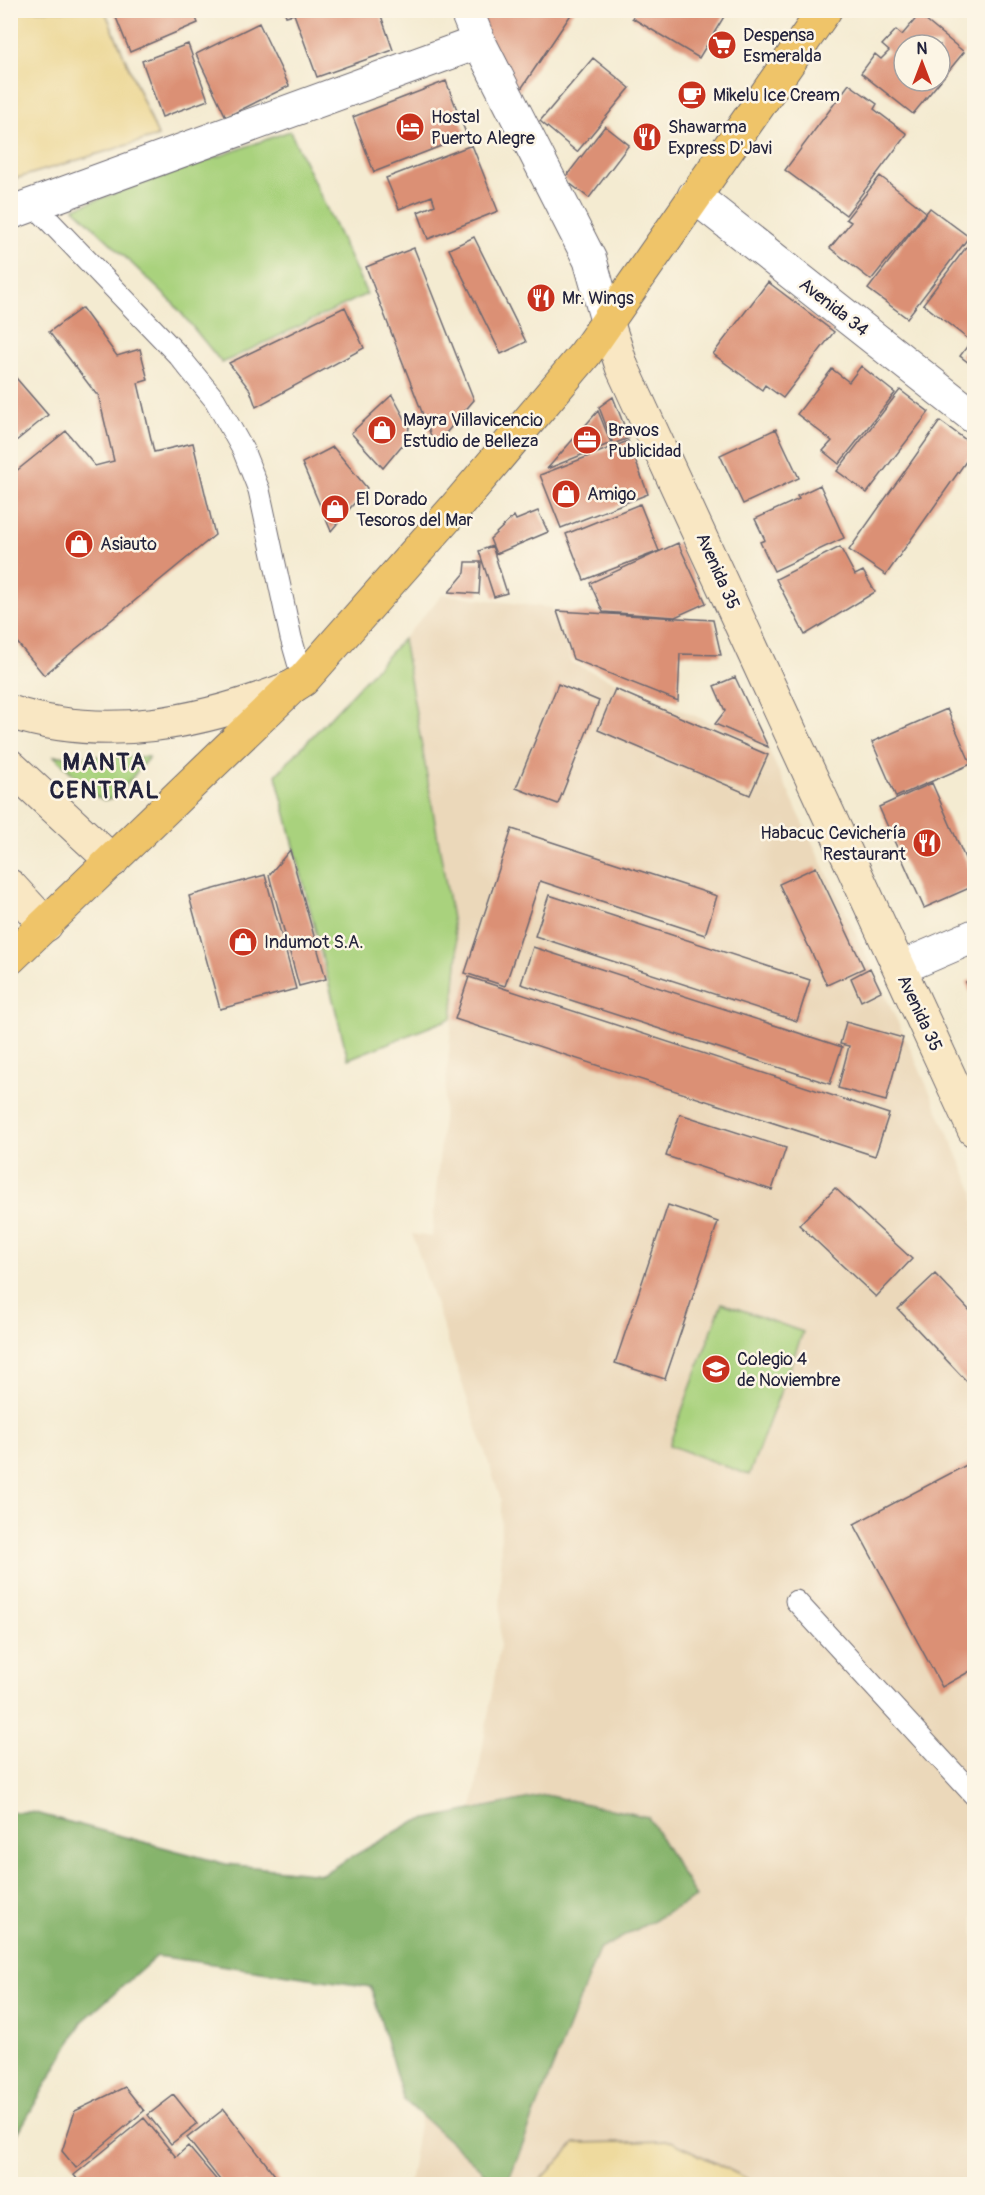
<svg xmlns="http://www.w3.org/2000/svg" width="985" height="2195" viewBox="0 0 985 2195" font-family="Pangolin,sans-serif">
<rect width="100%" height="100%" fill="#fcf5e5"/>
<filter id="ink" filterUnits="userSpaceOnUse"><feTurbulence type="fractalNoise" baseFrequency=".0167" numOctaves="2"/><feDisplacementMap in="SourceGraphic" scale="12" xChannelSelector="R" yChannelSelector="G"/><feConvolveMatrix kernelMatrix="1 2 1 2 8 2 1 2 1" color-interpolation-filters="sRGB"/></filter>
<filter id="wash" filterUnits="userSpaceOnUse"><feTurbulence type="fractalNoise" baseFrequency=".008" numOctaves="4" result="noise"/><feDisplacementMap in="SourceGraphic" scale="24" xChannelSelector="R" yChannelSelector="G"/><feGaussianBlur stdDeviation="1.35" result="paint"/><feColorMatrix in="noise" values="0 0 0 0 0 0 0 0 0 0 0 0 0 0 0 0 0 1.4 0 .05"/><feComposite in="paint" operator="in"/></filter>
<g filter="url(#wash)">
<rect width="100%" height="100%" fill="#f4ebd1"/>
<!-- built -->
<path fill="#ebd8ba" d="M443 594 552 608 572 663 767 747 912 1052 974 1192V2184H409L500 1645 501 1500 412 1234 432 1237 458 953 403 639Z"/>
<!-- green -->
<path fill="#a9d27d" stroke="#667a5c" stroke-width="1.5" d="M290 131 367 294 222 363 173 303 74 208Z
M403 639 458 953 452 1018 348 1059 276 775Z
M54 756 149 757 116 797 104 800 97 797Z
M722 1303 803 1332 749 1475 669 1445Z"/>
<!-- forest -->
<path fill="#86b46c" stroke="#546b54" stroke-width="1.5" d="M545 1795 648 1817 696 1897 599 1950 507 2184H497L403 2099 371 1987 157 1956 82 2022 11 2145V1812H32L226 1864 322 1874 413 1822Z"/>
<!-- sand -->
<path fill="#eeda9e" stroke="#887e6c" stroke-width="1.5" d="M11 10 105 11 158 136 11 180Z
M671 2141 758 2184H537L575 2143Z"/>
<g id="blocks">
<!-- building -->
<path fill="#db9075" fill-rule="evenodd" d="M113 10H193L198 23 130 52Z
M284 10H379L393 50 317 77 294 14 286 16Z
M472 10H574L519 92Z
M637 10H728L699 58 632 18Z
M919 15 964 52 913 114 861 73 875 54 881 59 889 51 882 45 896 30 902 35ZM904 45H940V81H904Z
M259 23 289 86 226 117 196 54Z
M188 44 208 100 162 117 142 61Z
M593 58 630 88 577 152 540 121Z
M446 81 467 136 374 172 353 117Z
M849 84 877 104 874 109 907 134 846 215 785 170Z
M605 126 629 145 589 198 564 179Z
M472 145 498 211 428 239 418 212 435 205 432 196 399 209 386 178Z
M880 176 926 212 871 280 830 248 851 222 846 219Z
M930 208 969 237 907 318 868 289Z
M474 237 526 342 501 354 449 249Z
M971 241 974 244V330L968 339 923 304Z
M414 248 474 400 435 446 366 267Z
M768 282 834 332 783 398 765 385 762 390 713 354Z
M345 307 364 348 256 407 250 390 229 363Z
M82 308 117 356 140 349 148 380 138 383 154 452 193 443 215 535 44 675 10 634V476L66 431 95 466 114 461 98 394H96L49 332Z
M974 337V367L960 356Z
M861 366 895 393 839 464 823 451 832 441 797 414 832 369 849 382Z
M10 371 48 415 10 446Z
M900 390 929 412 867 493 837 471Z
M392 395 409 426 408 438 383 468 351 433Z
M613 397 629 438 613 444 599 407Z
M598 411 611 443 547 469Z
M940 421 974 446V450L886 575 849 550Z
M776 429 799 478 743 504 720 455Z
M628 441 648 494 561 528 540 475Z
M333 447 367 488 331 531 302 463Z
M820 485 844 538 774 571 760 542 765 540 755 519 799 499 797 496Z
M640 504 659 551 584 580 566 534Z
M538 511 548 532 496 554 490 539 514 516 516 520Z
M678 543 706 603 675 617 603 612 590 583Z
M492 546 507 593 494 597 479 551Z
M840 547 855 575 863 571 875 592 805 635 776 579Z
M466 562H481L479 594 449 592 465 573Z
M557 611 713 620 721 655 680 654 678 701 573 659Z
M735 677 768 747 715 724 725 711 714 686Z
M558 684 599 701 558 804 516 788Z
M615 689 768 755 750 795 598 730Z
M947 709 971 764 896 797 872 742Z
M932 783 974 879V886L924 908 879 807Z
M512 829 717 896 705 935 540 881 505 986 465 973Z
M290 850 326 979 299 986 269 875Z
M816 867 864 968 827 985 779 884Z
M265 875 296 989 220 1009 189 896Z
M549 895 810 980 797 1021 535 936Z
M533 947 842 1047 830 1084 521 984Z
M870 968 881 991 861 1001 851 978Z
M469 977 889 1114 875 1156 455 1019Z
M974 979V1001L966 982Z
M846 1022 903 1038 886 1101 838 1088 849 1046 840 1044Z
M680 1114 786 1148 772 1190 666 1156Z
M835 1188 912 1259 876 1297 799 1225Z
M668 1205 718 1222 665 1379 615 1363Z
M935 1274 974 1315V1389L898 1309Z
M974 1461V1669L942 1687 854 1524Z
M125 2087 144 2111 76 2168 62 2151 75 2111Z
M174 2095 197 2124 171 2144 148 2115Z
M224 2109 281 2183 279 2184H223L187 2138Z
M144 2118 176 2157 188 2146 220 2184H81L74 2175Z"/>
</g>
</g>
<g filter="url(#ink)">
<use href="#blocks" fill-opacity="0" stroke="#6c6870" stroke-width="1.5"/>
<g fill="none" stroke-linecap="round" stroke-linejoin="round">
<!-- lane casing -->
<g stroke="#6c6870" stroke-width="23">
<path id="lane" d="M34 205 179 356 215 400 243 450 259 490 291 638 303 680
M796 1601 974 1795"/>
</g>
<!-- street casing -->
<g stroke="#6c6870" stroke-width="35">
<path id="street" d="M466 10 479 42 590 260 608 324
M694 196 974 417
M10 213 479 42
M900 968 974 936"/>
</g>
<!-- secondary casing -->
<g stroke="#6c6870" stroke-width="35">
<path id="secondary" d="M608 324 622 367 974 1130
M10 712C105 743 202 723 292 687
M10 766 112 861
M10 886 46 925"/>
</g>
<!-- primary casing -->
<g stroke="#6c6870" stroke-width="35">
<path id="primary" d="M10 958 292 687 303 680 455 508 585 354 825 10"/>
</g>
<!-- lane -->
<use href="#lane" stroke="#fff" stroke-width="21"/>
<!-- street -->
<use href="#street" stroke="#fff" stroke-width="33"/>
<!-- secondary -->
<use href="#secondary" stroke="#f9e7c3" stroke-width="33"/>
<!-- primary -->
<use href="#primary" stroke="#efc469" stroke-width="33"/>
</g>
</g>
<!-- icons -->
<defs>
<g id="supermarket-disc" transform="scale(1.5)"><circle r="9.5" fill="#c8321e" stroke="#fcf5e5"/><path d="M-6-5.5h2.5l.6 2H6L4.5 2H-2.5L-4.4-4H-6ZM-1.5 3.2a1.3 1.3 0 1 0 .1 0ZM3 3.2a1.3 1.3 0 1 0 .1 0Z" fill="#fff"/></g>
<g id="cafe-disc" transform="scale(1.5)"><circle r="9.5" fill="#c8321e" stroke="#fcf5e5"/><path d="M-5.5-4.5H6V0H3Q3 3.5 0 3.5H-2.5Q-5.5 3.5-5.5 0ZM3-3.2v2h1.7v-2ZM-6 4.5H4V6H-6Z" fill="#fff"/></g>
<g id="hotel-disc" transform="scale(1.5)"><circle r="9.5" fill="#c8321e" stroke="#fcf5e5"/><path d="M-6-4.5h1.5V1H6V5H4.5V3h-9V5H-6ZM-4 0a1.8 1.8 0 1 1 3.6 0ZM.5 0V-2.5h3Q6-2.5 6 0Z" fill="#fff"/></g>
<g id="restaurant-disc" transform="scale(1.5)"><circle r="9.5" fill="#c8321e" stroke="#fcf5e5"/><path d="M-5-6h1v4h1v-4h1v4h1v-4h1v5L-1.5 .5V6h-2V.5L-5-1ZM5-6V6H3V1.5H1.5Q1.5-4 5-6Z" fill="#fff"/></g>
<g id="shop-disc" transform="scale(1.5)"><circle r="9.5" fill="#c8321e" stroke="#fcf5e5"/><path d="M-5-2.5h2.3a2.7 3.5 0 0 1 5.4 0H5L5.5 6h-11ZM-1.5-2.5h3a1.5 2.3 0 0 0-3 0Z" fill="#fff"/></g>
<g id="office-disc" transform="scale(1.5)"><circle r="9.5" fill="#c8321e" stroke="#fcf5e5"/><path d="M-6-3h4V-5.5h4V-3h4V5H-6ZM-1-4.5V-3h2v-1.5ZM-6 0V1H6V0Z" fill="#fff"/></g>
<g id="school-disc" transform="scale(1.5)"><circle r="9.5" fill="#c8321e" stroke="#fcf5e5"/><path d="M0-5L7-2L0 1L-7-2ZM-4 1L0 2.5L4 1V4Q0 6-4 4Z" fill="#fff"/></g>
</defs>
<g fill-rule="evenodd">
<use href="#supermarket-disc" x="722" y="45"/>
<use href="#cafe-disc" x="692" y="95"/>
<use href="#hotel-disc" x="410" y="127"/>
<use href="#restaurant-disc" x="647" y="137"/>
<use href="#restaurant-disc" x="541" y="298"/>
<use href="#shop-disc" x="382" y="430"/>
<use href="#office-disc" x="587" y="440"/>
<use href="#shop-disc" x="566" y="494"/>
<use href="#shop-disc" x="335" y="509"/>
<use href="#shop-disc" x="79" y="544"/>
<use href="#restaurant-disc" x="927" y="843"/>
<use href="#shop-disc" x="243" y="942"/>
<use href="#school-disc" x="716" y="1369"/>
</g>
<g text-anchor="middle" stroke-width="5" stroke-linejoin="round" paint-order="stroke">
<!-- poi labels -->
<g font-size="18" fill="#22223b" stroke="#fcf5e5" text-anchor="start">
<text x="743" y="41">Despensa<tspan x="743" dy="21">Esmeralda</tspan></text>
<text x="713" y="101">Mikelu Ice Cream</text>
<text x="431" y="123">Hostal<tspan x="431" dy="21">Puerto Alegre</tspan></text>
<text x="668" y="133">Shawarma<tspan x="668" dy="21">Express D'Javi</tspan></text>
<text x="562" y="304">Mr. Wings</text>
<text x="403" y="426">Mayra Villavicencio<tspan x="403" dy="21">Estudio de Belleza</tspan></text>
<text x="608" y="436">Bravos<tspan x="608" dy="21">Publicidad</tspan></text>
<text x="587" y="500">Amigo</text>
<text x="356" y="505">El Dorado<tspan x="356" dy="21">Tesoros del Mar</tspan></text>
<text x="100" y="550">Asiauto</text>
<text x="906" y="839" text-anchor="end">Habacuc Cevichería<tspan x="906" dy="21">Restaurant</tspan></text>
<text x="264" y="948">Indumot S.A.</text>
<text x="737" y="1365">Colegio 4<tspan x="737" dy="21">de Noviembre</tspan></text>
</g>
<!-- street labels -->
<g font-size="18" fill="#22223b" stroke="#fcf5e5">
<text transform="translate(834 307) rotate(38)" y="6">Avenida 34</text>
<text transform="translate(718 571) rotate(66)" y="6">Avenida 35</text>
<text transform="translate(920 1013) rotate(65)" y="6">Avenida 35</text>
</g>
<!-- district labels -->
<g font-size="24" font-weight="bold" letter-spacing="1.5" fill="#22223b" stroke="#fcf5e5">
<text x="105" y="770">MANTA<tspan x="105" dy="28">CENTRAL</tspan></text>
</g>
</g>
<!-- margin -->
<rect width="985" height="2195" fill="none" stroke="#fcf5e5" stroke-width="36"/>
<!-- north arrow -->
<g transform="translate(922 63)"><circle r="28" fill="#fcf5e5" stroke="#a5a1a1" stroke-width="1.5"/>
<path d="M0-4.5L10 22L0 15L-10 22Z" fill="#c8321e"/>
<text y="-9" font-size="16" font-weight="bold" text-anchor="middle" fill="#22223b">N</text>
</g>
</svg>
